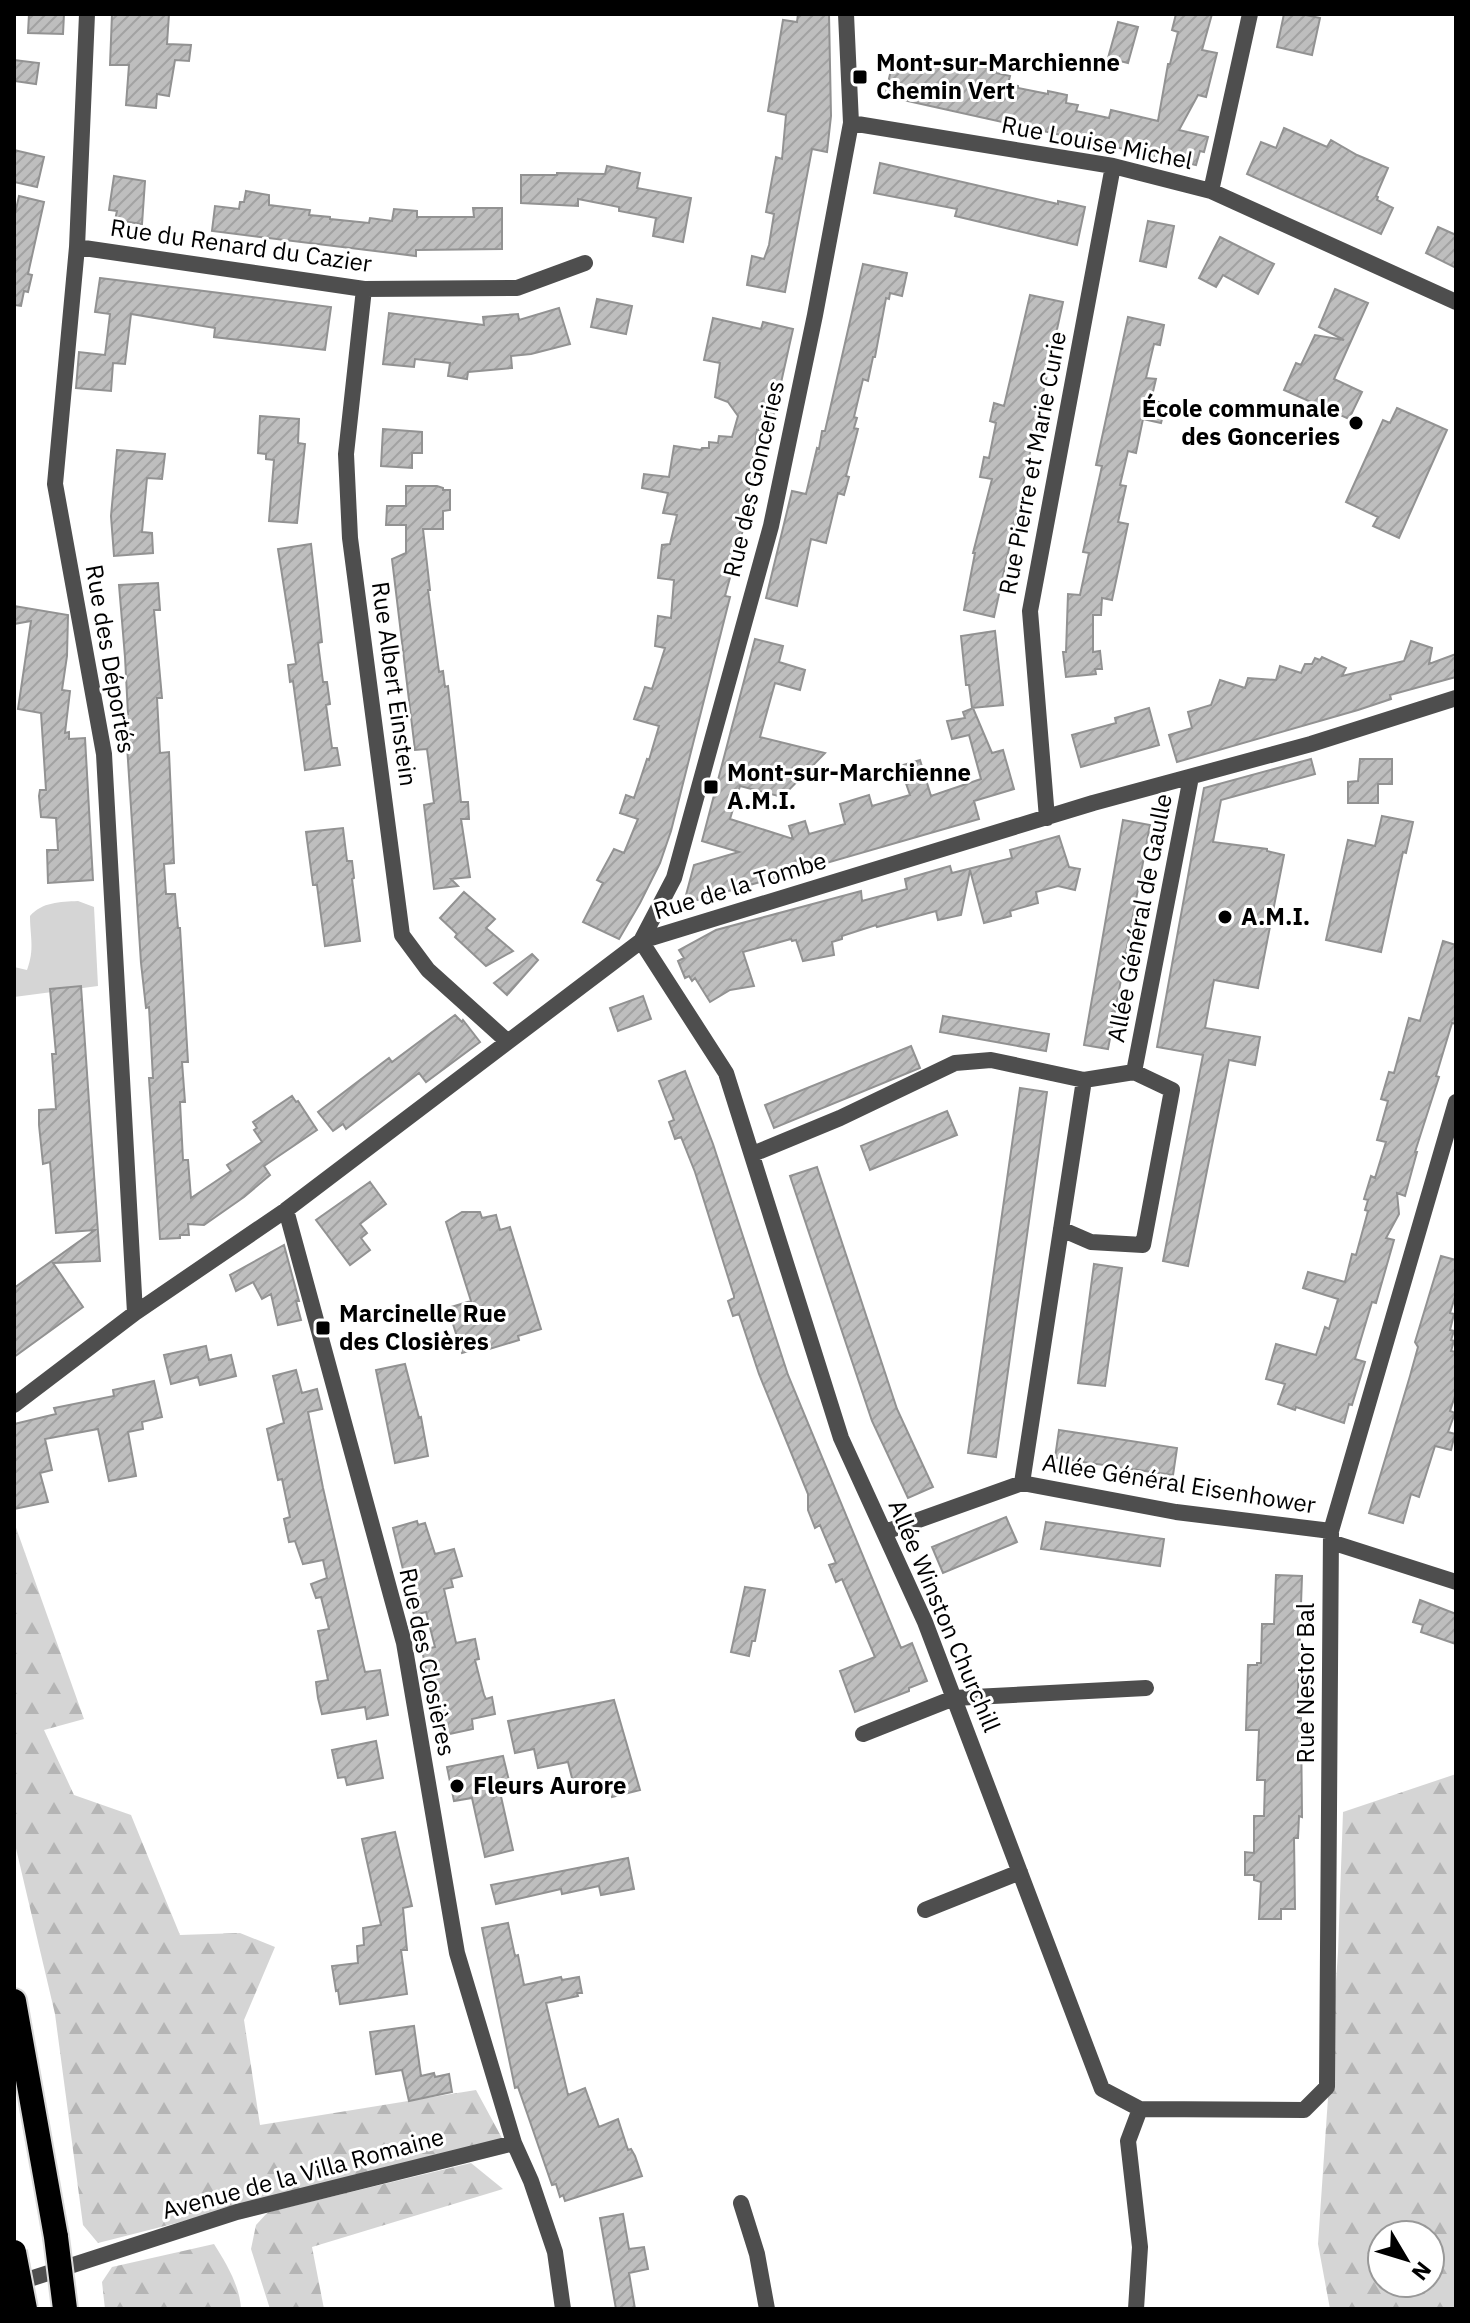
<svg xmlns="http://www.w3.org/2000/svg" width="1470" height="2323" viewBox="0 0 1470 2323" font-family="'IBM Plex Sans',sans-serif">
<defs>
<pattern id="forest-firs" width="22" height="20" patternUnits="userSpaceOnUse" patternTransform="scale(2)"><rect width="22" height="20" fill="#d5d5d5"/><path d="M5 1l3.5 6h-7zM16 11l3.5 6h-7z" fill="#b5b5b5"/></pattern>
<pattern id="building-hatch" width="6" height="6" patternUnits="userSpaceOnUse" patternTransform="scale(2)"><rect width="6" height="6" fill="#bebebe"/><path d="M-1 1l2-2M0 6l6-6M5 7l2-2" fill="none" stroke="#a2a2a2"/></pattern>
</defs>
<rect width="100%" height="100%" fill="#fff"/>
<!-- grass -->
<path fill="#d5d5d5" d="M78 901 94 907 98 986 14 997V967L27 970C35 949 30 937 30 916 42 902 60 902 78 901Z"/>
<!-- forest -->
<path fill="url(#forest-firs)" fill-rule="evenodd" d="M14 1522 84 1719 44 1730 74 1795 131 1815 180 1935 240 1933 275 1947 244 2020 260 2125 476 2090 503 2140 98 2243 83 2225 55 2014 14 1840Z
M1456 1774V2309H1330L1318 2244 1338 1952 1343 1812ZM1382 2235H1430V2283H1382Z
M471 2163 503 2189 312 2247 324 2309H270L251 2249 256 2225 268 2212Z
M214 2244C226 2263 240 2286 241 2309H105L102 2282 112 2267Z"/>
<!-- building -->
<path fill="url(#building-hatch)" stroke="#929292" stroke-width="2" d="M29 14H64L63 34 28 33Z
M112 14H169L167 44 191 45 189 61 175 60 169 96 157 94 156 108 126 105 129 65H110Z
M798 14H829L831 116 827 152 812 149 785 292 747 285 752 256 764 259 769 245 774 214 766 212 776 157 782 159 786 115 768 111 783 20 797 22Z
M1176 14H1212L1202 50 1217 53 1206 97 1198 95 1179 130 1208 137 1204 152 1200 151 1196 165 885 96 894 57 947 68 950 59 996 70V73L1010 76 1008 84 1018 86V88L1048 94V91L1067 95 1066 103 1078 105 1076 111 1109 118 1111 110 1158 121 1168 64H1170L1178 32 1172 30Z
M1284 14H1301L1320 18 1312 55 1277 47Z
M1118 22 1138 27 1128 63 1108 58Z
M14 60 39 63 36 84 14 81Z
M1284 128 1327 147 1331 140 1357 155 1388 168 1376 196 1378 197 1377 200 1393 208 1381 234 1247 174 1261 142 1276 148Z
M14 150 44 157 37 187 14 182Z
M880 163 1058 204V201L1085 207 1077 245 955 216 957 209 874 193Z
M607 166 640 173 637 188 691 198 683 242 653 236 656 218 619 211V207L578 199V206L521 203V175H557V173L605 174Z
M114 176 145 181 142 224 115 220 117 211 109 210Z
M246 191 269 195V205L310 210 309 215 330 217V219L369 223 370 218 392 221 394 209 417 211V217H474L473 208H502V249L416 250V256L212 231 215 206 239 209 240 202H244Z
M19 196 44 202 28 274 32 275 28 292 24 291 21 306 14 305V218Z
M1148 221 1174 226 1166 267 1140 261Z
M1438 227 1456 235V268L1426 253Z
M1220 237 1274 264 1258 294 1223 275 1216 287 1199 278Z
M863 264 907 273 902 296 890 293 889 299 886 298 875 357H873L868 381 863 379 854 417 857 418 854 428 858 429 846 476 849 477 844 495 838 493 826 543 811 539 797 606 766 598 792 491 806 494 817 448 819 449 822 431H825Z
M100 278 331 307 325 350 214 337 215 328 131 314 125 364 113 363 111 391 76 388 79 352 105 355 110 314 95 312Z
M1335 289 1368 303 1334 379 1362 392 1349 419 1284 390 1296 363 1301 365 1315 335 1344 340 1319 327Z
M1030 295 1063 302 994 617 964 610 975 553H973L992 479 980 477 984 457 989 458 996 423 990 421 994 403 1004 406Z
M597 299 632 306 626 334 591 327Z
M559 308 570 344 531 354 511 356 512 368 468 372 467 379 448 376 450 363 415 359 414 367 383 364 389 313 484 325 483 317 518 314 519 320Z
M1128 317 1164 325 1160 345 1154 344 1146 378 1156 379 1151 400 1166 404 1161 423 1143 419 1136 453 1128 451 1120 485 1126 486 1118 522 1128 524 1112 600 1102 598 1101 615H1093V652L1100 651 1102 669H1095L1096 674 1066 677 1063 652H1066L1068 594 1080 595 1089 553 1083 552 1102 466 1096 465Z
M713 318 761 329 763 322 793 329 770 432 757 430 744 526 725 596 730 597 671 831 660 863 640 903 619 939 583 922 603 883 597 880 614 849 624 853 638 819 620 813 626 795 634 798 647 759 649 760 659 726 634 719 645 687 652 689 665 648 655 646 658 616 671 618 674 580 658 578 662 545 670 544 677 515 663 513 668 493 642 488 644 474 669 477 674 446 701 450 702 448H709V442L718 443 719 436 732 437 738 416 728 402 715 397 720 363 704 360Z
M1397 408 1447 430 1399 538 1373 526 1378 517 1346 502 1383 420 1390 423Z
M260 416 299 419 298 443 305 444 297 523 269 521 274 460 266 459V454L258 453Z
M383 429 422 432V453H412V468L381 466Z
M117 450 165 454 162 479 147 478 142 532 152 533 153 553 114 556 111 516Z
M406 486H437L443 488V490H450V510L443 511V529H423L430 590H428L439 672 443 671 445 687 448 686 461 802H468L469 819H461L470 877 451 879 458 886 434 889 424 805 434 803 427 749 415 750 392 559 406 553V525H386L387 506H406Z
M311 544 322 642 318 643 323 682H327L330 704 326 705 332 748H337L340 765 305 770 293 681 290 682 288 665 296 664 278 549Z
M158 583 160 610H154L162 698H157L160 753 169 752 174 863 164 864 166 894H175L178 928H180L188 1062H182L185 1102H180L183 1160H188L191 1198 231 1171 227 1165 262 1142 254 1130 257 1128 253 1122 292 1096 296 1102 298 1101 317 1130 264 1166 270 1175 244 1197 204 1225 188 1224 189 1235H180V1238L160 1239 149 1078H153L149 1007 146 1008 141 963 125 714H128L125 657 119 585Z
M14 606 68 615 67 656 62 690 70 691 65 733 69 732V739L85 738 93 880 48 883 47 850H58L56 818 41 817 39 796 40 790H46L41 713 18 709 31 621 14 624Z
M995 631 1003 705 972 708 969 685H966L961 636Z
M755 639 783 646 779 662 805 670 800 690 775 683 760 737 825 753 782 797 740 786 730 819 793 839 789 826 805 821 809 834 845 824 840 804 869 795 872 806 910 795 900 766 920 760 931 796 981 779 969 735 952 739 947 721 965 718 963 712 973 708 992 753 1003 750 1014 789 974 801 979 819 694 901 686 895 694 865 739 852 702 841Z
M1411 641 1432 648 1429 664 1456 654V677L1390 695 1391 699 1358 710 1177 762 1169 735 1192 728 1188 712 1211 705 1220 680 1245 688 1248 678 1276 680 1280 666 1301 673 1305 664H1312L1315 658 1320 660 1322 657 1346 668 1342 676 1404 661Z
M1149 708 1159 745 1081 767 1072 735 1116 723 1115 718Z
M1311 759 1315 774 1221 800 1213 842 1267 849V851L1284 855 1258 988 1214 980 1205 1028 1260 1037 1255 1065 1229 1060 1188 1266 1163 1261 1203 1055 1157 1047 1204 788Z
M1360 759H1392V784H1378V803H1348V782L1358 781Z
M1382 816 1413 822 1406 853 1403 852 1381 952 1326 940 1348 840 1375 846Z
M1123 820 1150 825 1108 1049 1084 1045Z
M343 828 347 861H352L354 878 352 879 360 941 325 946 317 885H313L306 832Z
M1059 836 1069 867 1080 869 1075 890 1058 886 1036 892 1038 903 1010 911 1011 916 984 923 970 870 961 915 938 920 936 911 877 927 876 925 842 936V939L832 942 834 955 803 961 796 940 792 941 791 939 743 952 754 986 730 990 710 1002 695 978 692 981 689 976 685 978 678 961 684 958 679 950 716 930 861 891 862 901 907 889 905 879 950 866 952 873 1012 858 1010 850Z
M464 892 495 919 486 928 513 951 486 966 455 937 457 934 440 918Z
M1443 941 1456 945V1024L1452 1023 1436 1076 1439 1077 1415 1152H1417L1405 1196 1397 1193 1399 1214 1386 1238 1394 1240 1376 1303 1372 1302 1355 1359 1365 1362 1352 1405 1349 1404 1344 1423 1296 1407 1295 1410 1278 1404 1285 1384 1266 1379 1276 1344 1316 1355 1325 1327 1329 1329 1338 1299 1303 1288 1308 1272 1345 1282 1352 1254 1356 1255 1368 1211 1365 1210 1368 1200 1364 1199 1371 1176 1375 1178 1386 1142 1377 1140 1388 1101 1381 1099 1389 1072 1394 1073 1409 1018 1420 1021Z
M532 954 538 960 507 995 494 983Z
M81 986 100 1261 53 1263 83 1307 14 1357V1288L95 1230 56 1233 50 1162 43 1164 39 1125V1110L56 1109 52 1054H56L50 989Z
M643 996 651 1019 618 1031 610 1008Z
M455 1015 462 1022 463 1020 480 1042 426 1082 419 1073 346 1129 343 1124 333 1131 318 1112 389 1058 392 1062Z
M943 1016 1049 1034 1046 1051 940 1032Z
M911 1046 920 1068 774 1128 765 1105Z
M685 1071 713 1144 788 1375 901 1648 912 1643 927 1681 909 1688V1691L855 1712 840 1671 875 1657 842 1579 836 1582 829 1565 836 1563 820 1525 815 1528 808 1510V1494L759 1374 739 1314 733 1316 728 1301 734 1298V1296L695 1172 681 1137 675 1139 669 1122 674 1120 659 1081Z
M1020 1088 1047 1092 996 1457 968 1453Z
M947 1111 957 1135 870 1170 861 1146Z
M817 1167 897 1409 933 1487 908 1498 872 1421 790 1176Z
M370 1182 386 1204 360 1224 367 1233 361 1238 370 1250 350 1265 316 1220Z
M462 1212H480L482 1218 496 1215 500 1230 510 1227 541 1329 518 1336 519 1340 486 1350 485 1346 462 1353 448 1308 471 1301 446 1222Z
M284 1245 299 1301H296L301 1320 278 1325 271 1294 262 1299 253 1282 236 1291 230 1275Z
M1441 1256 1456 1260V1294L1450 1313 1454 1314 1450 1330 1454 1331 1451 1340 1454 1341 1451 1351 1456 1352V1393L1450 1411 1455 1413 1448 1432 1455 1434 1451 1450 1435 1446 1419 1497 1411 1494 1403 1523 1369 1513 1410 1376 1418 1347 1415 1342Z
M1094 1264 1122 1268 1105 1386 1078 1383Z
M206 1346 209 1360 231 1355 236 1376 200 1385 198 1377 171 1384 164 1355Z
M405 1364 419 1418 421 1417 428 1456 395 1463 376 1370Z
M296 1370 302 1393 317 1389 322 1409 308 1412 323 1488 365 1672 380 1670 388 1715 367 1719 365 1707 322 1714 318 1698 316 1682 328 1680 318 1631 329 1629 321 1597 316 1598 311 1584 327 1578 323 1560 303 1564 295 1541 289 1542 284 1519 290 1517 282 1479 278 1480 267 1429 284 1423 273 1376Z
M154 1381 162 1417 142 1422 143 1429 128 1432 136 1476 109 1481 98 1429 45 1439 52 1470 40 1473 48 1502 14 1509V1424L56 1414 54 1408 114 1396 113 1390Z
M1059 1430 1177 1448 1173 1475 1055 1458Z
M1006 1517 1017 1542 943 1573 932 1547Z
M417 1521 418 1525 425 1523 435 1554 454 1549 462 1576 451 1579 453 1587 444 1589 456 1643 475 1639 479 1659 475 1660 484 1695 486 1699 492 1697 495 1714 472 1719 473 1729 440 1736 422 1650 435 1647 426 1612 414 1615 393 1528Z
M1046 1522 1164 1539 1160 1566 1041 1549Z
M1276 1575 1302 1576 1297 1718H1301L1302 1817 1299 1816 1298 1838H1294L1295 1909H1281V1919H1259L1261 1882 1254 1880V1875H1245V1852L1254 1853V1816H1264L1265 1780H1257L1259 1730H1246L1248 1665H1257V1663H1261L1262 1624H1274Z
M745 1587 765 1590 755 1641H752L749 1656 731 1652Z
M1420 1600 1456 1614V1644L1421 1632 1423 1625 1413 1622Z
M614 1700 640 1790 612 1797 610 1787 576 1794 568 1762 538 1768 534 1749 515 1753 508 1721Z
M376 1741 383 1778 347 1785 345 1777 338 1778 332 1750Z
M503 1756 511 1789 500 1792 513 1850 485 1857 472 1798 454 1801 447 1767Z
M395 1832 412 1906 403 1908 407 1950H401L407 1994 340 2004 338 1990 336 1991 332 1966 358 1963 357 1946 364 1945 363 1928 381 1925 362 1839Z
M628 1858 634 1889 601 1895 599 1886 562 1894 561 1889 496 1904 491 1885Z
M508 1923 515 1956 518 1955 524 1985 561 1977 562 1980 579 1977 582 1993H577L578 1996 546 2003 568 2095 585 2088 599 2127 618 2119 628 2150 631 2149 635 2156 642 2176 565 2201 563 2195 560 2197 556 2184 552 2185 518 2087 515 2088 482 1928Z
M414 2026 421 2076 434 2073 435 2077 449 2074 452 2092 409 2101 402 2070 376 2074 370 2032Z
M623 2214 629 2249 644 2247 648 2269 629 2273 635 2309H616L600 2218Z"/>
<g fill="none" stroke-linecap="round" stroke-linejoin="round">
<!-- highway casing -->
<g stroke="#dbdbdb" stroke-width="28">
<path id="highway" d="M14 2001 56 2237"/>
</g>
<!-- street -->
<path stroke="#4e4e4e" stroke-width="16" d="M87 14 77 247 55 484 104 754 135 1313
M851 123 1113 166 1211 191 1456 302
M1211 191 1250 14
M77 247 364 289 517 288 585 263
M364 289 346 454 350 538 402 935 428 970 507 1041
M1047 818 1030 611 1113 166
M641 941 726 1073 841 1438 925 1622 1102 2089 1140 2109 1128 2141 1140 2247 1136 2309
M641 941 674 878 771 526 815 315 851 123 846 14
M1134 1072 1191 777
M753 1154 840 1118 955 1063 991 1060 1084 1080 1134 1072
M286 1210 404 1643 457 1953 514 2143 531 2181 555 2252 563 2309
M1061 1229 1091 1242 1143 1245 1172 1090 1134 1072
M14 1405 135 1313 286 1210 641 941 1093 803 1311 744 1456 698
M1022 1483 1084 1080
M885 1532 1022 1483 1176 1512 1331 1531
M1331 1542 1456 1582
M863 1734 954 1698 1146 1688
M925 1910 1020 1872
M1140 2109 1304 2110 1327 2087 1331 1531 1456 1102
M741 2203 757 2254 767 2309
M14 2284 237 2212 514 2143"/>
<!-- highway -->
<use href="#highway" stroke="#000" stroke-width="24"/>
<!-- highway-bridge casing -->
<g stroke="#dbdbdb" stroke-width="28" stroke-linecap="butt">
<path id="highway-bridge" d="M56 2237 65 2309
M14 2252 25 2309"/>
</g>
<!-- highway-bridge -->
<use href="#highway-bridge" stroke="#000" stroke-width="24"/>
</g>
<!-- markers -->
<g fill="#000" stroke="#fff" stroke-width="3">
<rect x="852" y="69" width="16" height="16" rx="4"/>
<circle cx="1356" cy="423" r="8"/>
<rect x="703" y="779" width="16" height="16" rx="4"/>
<circle cx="1225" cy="917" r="8"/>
<rect x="315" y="1320" width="16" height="16" rx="4"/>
<circle cx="457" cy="1786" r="8"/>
</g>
<g text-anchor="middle" stroke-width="6" stroke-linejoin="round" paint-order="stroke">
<!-- poi labels -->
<g font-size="24" font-weight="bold" fill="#000" stroke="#fff" text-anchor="start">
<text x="876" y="71">Mont-sur-Marchienne<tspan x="876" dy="28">Chemin Vert</tspan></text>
<text x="1340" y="417" text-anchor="end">École communale<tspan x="1340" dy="28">des Gonceries</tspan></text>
<text x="727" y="781">Mont-sur-Marchienne<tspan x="727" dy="28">A.M.I.</tspan></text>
<text x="1241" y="925">A.M.I.</text>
<text x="339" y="1322">Marcinelle Rue<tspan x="339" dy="28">des Closières</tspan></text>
<text x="473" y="1794">Fleurs Aurore</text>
</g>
<!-- street labels -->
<g font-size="24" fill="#000" stroke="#fff">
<text transform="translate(1097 143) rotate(11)" y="8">Rue Louise Michel</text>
<text transform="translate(241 246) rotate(8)" y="8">Rue du Renard du Cazier</text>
<text transform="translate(1033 463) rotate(-79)" y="8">Rue Pierre et Marie Curie</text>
<text transform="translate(754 479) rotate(-77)" y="8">Rue des Gonceries</text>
<text transform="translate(110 659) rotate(80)" y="8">Rue des Déportés</text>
<text transform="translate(394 684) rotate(82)" y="8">Rue Albert Einstein</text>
<text transform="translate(740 886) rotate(-17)" y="8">Rue de la Tombe</text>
<text transform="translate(1140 918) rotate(-79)" y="8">Allée Général de Gaulle</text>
<text transform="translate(1179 1484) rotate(9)" y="8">Allée Général Eisenhower</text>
<text transform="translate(944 1616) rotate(67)" y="8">Allée Winston Churchill</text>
<text transform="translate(427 1662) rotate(78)" y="8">Rue des Closières</text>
<text transform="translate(1306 1683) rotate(-90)" y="8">Rue Nestor Bal</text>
<text transform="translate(303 2174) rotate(-15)" y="8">Avenue de la Villa Romaine</text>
</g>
</g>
<!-- border -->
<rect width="1470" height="2323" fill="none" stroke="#000000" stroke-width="32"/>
<!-- north arrow -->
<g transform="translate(1406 2259) rotate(128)"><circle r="38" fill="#ffffff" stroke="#999999" stroke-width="2"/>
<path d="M0-6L14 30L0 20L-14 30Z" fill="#000000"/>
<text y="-12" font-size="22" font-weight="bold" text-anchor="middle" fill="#000000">N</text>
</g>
</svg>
